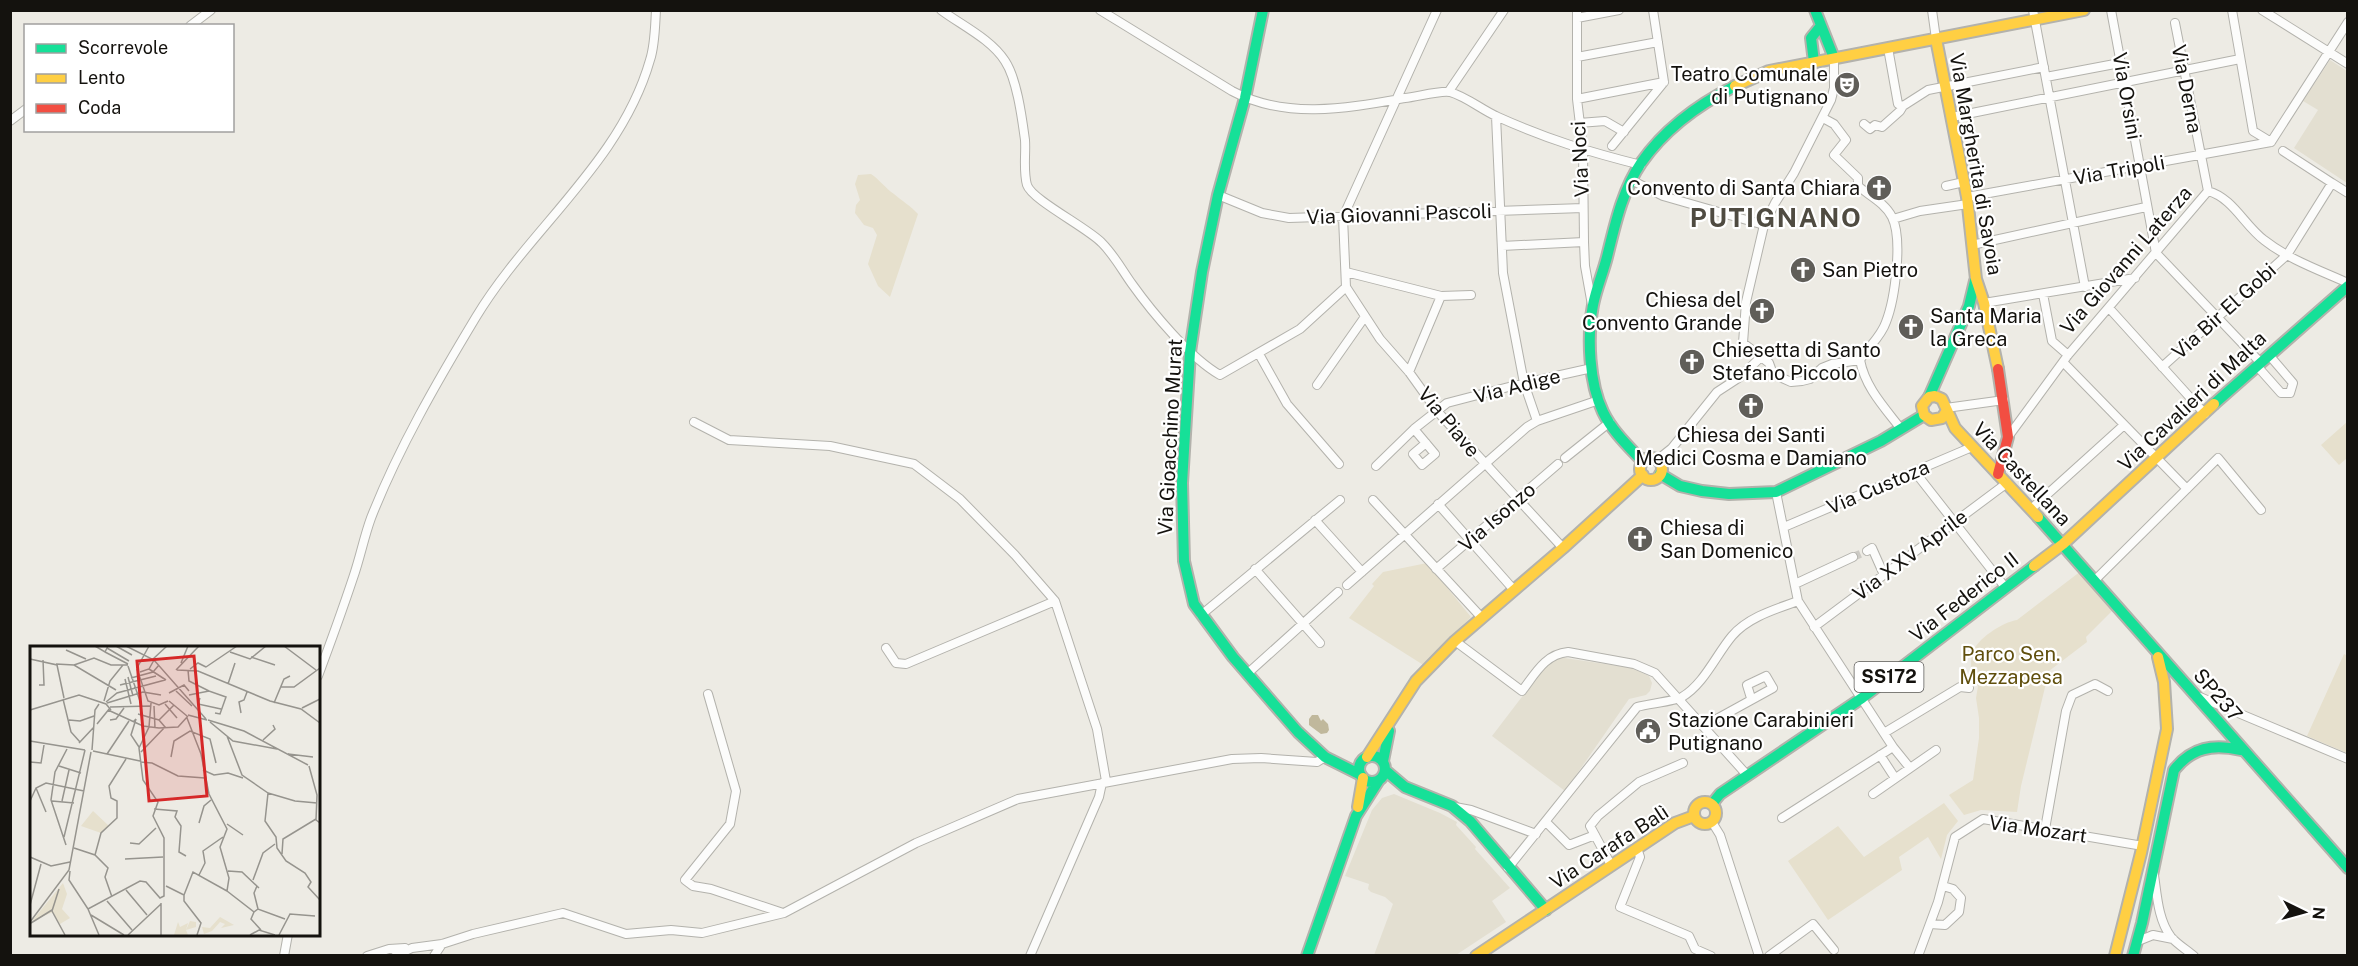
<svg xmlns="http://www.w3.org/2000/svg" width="2358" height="966" viewBox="0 0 2358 966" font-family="'Public Sans',sans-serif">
<rect width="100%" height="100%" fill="#edebe4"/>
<!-- built -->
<path fill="#e3dfd1" d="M2330 60 2347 71V183L2294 148 2318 110 2303 101Z
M1558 657 1632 668 1649 676 1652 683 1650 691 1646 695 1629 699 1565 791 1492 736 1550 660Z
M1394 794 1440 813 1457 822 1456 825 1476 847 1475 849 1510 888 1492 901 1506 922 1456 955H1374L1393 904 1385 897 1371 892 1368 889 1369 884 1345 876 1372 810 1382 798Z"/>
<!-- green -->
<path fill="#e6e0cd" d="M871 174C880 180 885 188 894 194 902 201 911 206 918 214L890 297 878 286 868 264 877 235 873 228 864 225 855 213 856 205 860 200 855 184 858 175Z
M2347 422V458L2339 465 2321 445Z
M1427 563 1471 617 1425 666 1349 618 1374 586 1372 584 1383 572Z
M2081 571 2113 610 2086 637 2087 642 2049 671 2021 786 2017 812 1981 810 1964 815 1949 795 1973 780 1979 738V718L1976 698 1978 686 1974 679 1967 677C1973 669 1970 663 1972 654 1976 639 2003 622 2017 620Z
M2344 654 2348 656 2347 753 2307 736Z
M1944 803 1958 821 1947 835 1941 859 1928 837 1899 857 1902 870 1828 920 1788 861 1838 826 1864 857Z"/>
<!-- water -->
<path fill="#c0b89c" d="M1312 715H1318L1321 721 1323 719 1328 724 1329 730 1327 733 1321 734 1309 725V719Z"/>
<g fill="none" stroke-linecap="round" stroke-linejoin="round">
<!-- street-tunnel -->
<path stroke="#cccac4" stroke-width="8" stroke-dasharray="8 4" stroke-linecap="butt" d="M1853 557 1867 551"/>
<!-- street casing -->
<g stroke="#b3b2ac" stroke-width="10">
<path id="street" d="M941 10C961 25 991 39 1005 61 1017 79 1022 118 1025 140 1026 154 1023 171 1027 185 1032 200 1088 228 1102 243 1114 255 1122 270 1132 284 1152 312 1190 358 1220 375L1300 329 1346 287
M1100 10 1232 91C1286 120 1348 108 1405 98 1416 97 1441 90 1450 92 1467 97 1482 110 1498 117 1547 139 1589 152 1641 165
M1437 10 1343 217 1346 287 1380 339 1409 372 1437 411 1563 548
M1577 10V99L1583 150 1584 242 1585 266 1592 305
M1653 10 1664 82
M1932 10 1936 39
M2033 10 2085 287
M2111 10 2156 253 2260 362
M2232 10 2253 131 2271 142
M2262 10 2348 64
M1577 18 1619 10
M2175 23 2208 191
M190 26 211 10
M1888 48 1898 104 1903 106 1928 90 2044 67
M1577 57 1658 42
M1834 58V88L1831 100 1794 173 1775 203 1764 225 1746 302 1743 343 1769 363 1773 374 1791 382 1802 381 1810 379 1822 368 1832 364 1860 360
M2046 77 2120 63
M1449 91 1504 10
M1577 99 1664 82
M1496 116 1503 273 1524 383 1537 421
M1952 117 2240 59
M1823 118 1834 124 1846 140 1834 155 1858 178V186C1870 196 1885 203 1892 217 1903 239 1895 299 1886 322 1881 337 1868 347 1860 360
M10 121 26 109
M1579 123 1605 121 1624 132
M1864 124 1870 129 1875 125 1882 127 1900 111 1903 106
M2271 142 2348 22
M1612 146 1664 82
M2283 151 2332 183
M1631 180 1663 196 1764 225
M1946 186 1964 182
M2208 191C2233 198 2244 225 2264 240 2288 259 2319 270 2348 283
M1218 195 1262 213 1289 218 1583 208
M1967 197 2271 142
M1893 219 1920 211 1968 204
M1972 245 2146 207
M1502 246 1584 242
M1346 272 1441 296 1471 295
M2043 294 2052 341 2068 355
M1984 303 2135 278
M2109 308 2205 414
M1259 354 1287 404 1339 464
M1860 360C1865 387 1884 407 1901 429
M2063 362 2187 489
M2257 366 2281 393H2290L2293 383 2269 355
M2162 367 2287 255 2332 183 2348 193
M1409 372 1441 296
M1317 385 1364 318
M1946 408 2004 400
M694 422 729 440 830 446 914 464 960 499 1015 555 1055 601 1097 729 1106 781 1102 783 1099 797 1030 956
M1414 429 1435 454 1422 465 1413 454 1426 443
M2008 437 2068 355 2208 191
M1565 458 1610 422
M1657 460 1672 448 1717 392 1740 377 1761 357
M1376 466 1414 429 1447 403 1524 383 1592 368
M1915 472 2005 587
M1776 492 1798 601 1893 747 1782 818
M1373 500 1482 618
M1438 504 1514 590
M2031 509 2124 425
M1315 520 1362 572
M1784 527 1972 447
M1867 551 1872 548 1884 575
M1255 569 1320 643
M1436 569 1558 464
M2094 581 2218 458 2261 510
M1795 584 1853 557
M1347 585 1527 427 1537 421 1599 400
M1201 615 1340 500
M1814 627 2007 483
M1455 641 1522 691C1535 674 1545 654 1568 652L1634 664 1655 673 1747 775
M886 648 896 663 906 664 1055 601
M1247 674 1338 592
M318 676C330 644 342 611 353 578 360 558 364 537 371 518 398 449 438 380 476 317 529 229 621 162 650 60 655 45 655 26 656 10
M708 694 736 791 730 824 685 880 693 886 711 889 783 913
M2200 697 2348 759
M1704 726 1773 688 1766 676 1747 685 1751 698
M1884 733 1960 687 1969 688
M1893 747 1910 768
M1880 755 1895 778
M1873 794 1936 750
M1455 807 1471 810 1536 834
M1546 822 1569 845 1595 835
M1712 822 1720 835 1759 956
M2045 829 2066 711 2072 695 2095 684 2108 691
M1637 848 1640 857 1620 907 1689 936 1695 949 1711 956
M1611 865 1590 826 1598 816 1639 782 1683 763
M1508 868 1637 707C1647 704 1676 701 1682 697 1704 684 1716 655 1732 636 1748 617 1776 609 1798 601
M2154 875C2157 895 2158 920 2171 937 2177 944 2187 950 2194 956
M1930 924 1945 925 1959 912 1961 898 1953 889 1943 886
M2138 941 2153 935 2173 939
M284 956 288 934
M367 956 389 949 405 948
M395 956 412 948 442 944 473 934 563 913 626 934 671 930 702 933 784 913 916 843 1018 799 1232 759 1261 758 1317 762 1325 757
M434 956 442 944
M1769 956 1813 924 1834 950
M1918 956 1938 902 1955 837 1983 819 2143 846"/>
</g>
<!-- fast casing -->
<g stroke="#b3b2ac" stroke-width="14">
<path id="fast" d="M1263 10 1245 98 1218 195 1202 272 1190 352 1182 483 1184 561 1194 604 1233 657 1298 732 1325 757 1361 775
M1815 10 1834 58
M1814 62 1811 38 1819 28
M1929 397 1969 306 1975 281
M2214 404 2348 286
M1643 462C1629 447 1612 431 1603 412 1589 383 1587 337 1593 305 1596 289 1603 273 1607 257 1615 225 1622 191 1641 163 1664 130 1699 104 1735 86
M1660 474 1680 486 1702 491 1729 494 1776 492 1881 441 1924 415
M2038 517 2348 868
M1359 769a13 13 0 1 1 26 0a13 13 0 1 1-26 0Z
M1383 761 1389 731
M1385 770 1405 787 1452 806 1470 821 1546 910
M1712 804 1720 794 1862 698 2034 566
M1307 956 1356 816 1379 780
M2133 956 2142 923 2174 770C2192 747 2213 744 2241 750"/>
</g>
<!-- slow casing -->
<g stroke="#b3b2ac" stroke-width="14">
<path id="slow" d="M1936 39 1967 197 1976 279 1984 303 1998 369
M1735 86 1769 71 2084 10
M1946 412 1942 418 1931 420 1924 415 1922 406 1929 397 1935 396 1942 399 1955 428 2038 517
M1640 469a11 11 0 1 1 22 0a11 11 0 1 1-22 0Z
M2034 566 2063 544 2214 404
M1367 757 1416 681 1455 641 1563 548 1643 475
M1694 813a11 11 0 1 1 22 0a11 11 0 1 1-22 0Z
M1358 807 1363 778
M1476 956 1675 823 1694 816
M2115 956 2141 853 2167 729 2164 682 2158 657"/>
</g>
<!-- jam casing -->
<g stroke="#b3b2ac" stroke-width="14">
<path id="jam" d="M1998 369 2008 437 1998 474"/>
</g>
<!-- street -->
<use href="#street" stroke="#fcfcfb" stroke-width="8"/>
<!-- fast -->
<use href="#fast" stroke="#16e098" stroke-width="10"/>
<!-- slow -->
<use href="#slow" stroke="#ffcf43" stroke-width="10"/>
<!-- jam -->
<use href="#jam" stroke="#f24e42" stroke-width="10"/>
</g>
<!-- icons -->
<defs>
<g id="theatre-disc" transform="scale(1.35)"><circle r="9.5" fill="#605e59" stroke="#fff"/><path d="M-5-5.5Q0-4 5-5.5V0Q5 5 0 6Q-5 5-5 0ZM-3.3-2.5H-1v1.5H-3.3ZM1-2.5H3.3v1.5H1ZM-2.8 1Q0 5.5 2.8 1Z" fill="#fff"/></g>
<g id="church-disc" transform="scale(1.35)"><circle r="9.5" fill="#605e59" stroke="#fff"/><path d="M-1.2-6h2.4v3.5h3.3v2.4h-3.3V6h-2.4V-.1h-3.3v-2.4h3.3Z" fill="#fff"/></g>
<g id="civic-disc" transform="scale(1.35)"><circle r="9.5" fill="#605e59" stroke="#fff"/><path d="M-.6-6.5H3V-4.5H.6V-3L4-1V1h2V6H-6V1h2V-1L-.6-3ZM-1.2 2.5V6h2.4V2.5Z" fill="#fff"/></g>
</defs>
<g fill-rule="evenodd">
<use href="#theatre-disc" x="1847" y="85"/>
<use href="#church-disc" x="1879" y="188"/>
<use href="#church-disc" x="1803" y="270"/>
<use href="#church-disc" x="1762" y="311"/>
<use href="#church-disc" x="1911" y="327"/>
<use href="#church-disc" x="1692" y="362"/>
<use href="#church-disc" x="1751" y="406"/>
<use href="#church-disc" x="1640" y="539"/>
<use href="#civic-disc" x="1648" y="731"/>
</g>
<g text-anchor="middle" stroke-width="4.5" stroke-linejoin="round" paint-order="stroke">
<!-- shield labels -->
<rect fill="#fff" stroke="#5a5956" stroke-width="1.5" x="1854.5" y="662" width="69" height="30" rx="4.5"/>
<g font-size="18" font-weight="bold" fill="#14120e">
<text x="1889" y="683">SS172</text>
</g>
<!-- poi labels -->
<g font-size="20" fill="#14120e" stroke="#fff" text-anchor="start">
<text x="1828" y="81" text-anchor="end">Teatro Comunale<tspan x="1828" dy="23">di Putignano</tspan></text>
<text x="1860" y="195" text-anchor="end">Convento di Santa Chiara</text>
<text x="1822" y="277">San Pietro</text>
<text x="1742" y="307" text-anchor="end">Chiesa del<tspan x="1742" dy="23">Convento Grande</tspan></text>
<text x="1930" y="323">Santa Maria<tspan x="1930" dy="23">la Greca</tspan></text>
<text x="1712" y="357">Chiesetta di Santo<tspan x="1712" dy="23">Stefano Piccolo</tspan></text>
<text x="1751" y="442" text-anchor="middle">Chiesa dei Santi<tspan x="1751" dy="23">Medici Cosma e Damiano</tspan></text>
<text x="1660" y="535">Chiesa di<tspan x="1660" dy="23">San Domenico</tspan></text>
<text x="1668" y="727">Stazione Carabinieri<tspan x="1668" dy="23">Putignano</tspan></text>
</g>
<!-- street labels -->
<g font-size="20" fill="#14120e" stroke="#fff">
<text transform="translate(2187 89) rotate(79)" y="7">Via Derna</text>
<text transform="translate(2127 96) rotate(80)" y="7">Via Orsini</text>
<text transform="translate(1580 159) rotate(-93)" y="7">Via Noci</text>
<text transform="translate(1976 164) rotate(80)" y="7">Via Margherita di Savoia</text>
<text transform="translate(2119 170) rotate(-10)" y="7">Via Tripoli</text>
<text transform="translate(1399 214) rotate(-2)" y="7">Via Giovanni Pascoli</text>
<text transform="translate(2126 260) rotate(-49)" y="7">Via Giovanni Laterza</text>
<text transform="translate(2224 311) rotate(-42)" y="7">Via Bir El Gobi</text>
<text transform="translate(1517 386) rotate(-14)" y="7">Via Adige</text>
<text transform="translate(2192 401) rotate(-43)" y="7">Via Cavalieri di Malta</text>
<text transform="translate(1449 422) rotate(50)" y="7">Via Piave</text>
<text transform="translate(1170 437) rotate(-87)" y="7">Via Gioacchino Murat</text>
<text transform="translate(2022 474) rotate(47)" y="7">Via Castellana</text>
<text transform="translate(1878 487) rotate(-23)" y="7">Via Custoza</text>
<text transform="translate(1497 517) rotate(-41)" y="7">Via Isonzo</text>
<text transform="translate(1910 555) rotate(-37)" y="7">Via XXV Aprile</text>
<text transform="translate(1964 597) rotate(-38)" y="7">Via Federico II</text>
<text transform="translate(2218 695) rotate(49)" y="7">SP237</text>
<text transform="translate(2038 829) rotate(8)" y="7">Via Mozart</text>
<text transform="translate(1609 847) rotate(-33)" y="7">Via Carafa Balì</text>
</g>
<!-- park labels -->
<g font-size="20" fill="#604f0d" stroke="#fff">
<text x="2011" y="661">Parco Sen.<tspan x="2011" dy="23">Mezzapesa</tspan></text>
</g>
<!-- district labels -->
<g font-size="26" font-weight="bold" letter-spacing="1.5" fill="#4f4b41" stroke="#fff">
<text x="1776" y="227">PUTIGNANO</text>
</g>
</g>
<!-- overview -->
<g transform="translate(30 646)">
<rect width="290" height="290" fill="#edebe4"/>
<path d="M63 165 79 180 71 187 51 180ZM33 237 37 248 32 263 40 272 30 278 23 266 2 275ZM190 271 204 279 191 282 195 278 190 276 182 285 174 288 172 281 180 282ZM160 275 166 276V281L156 284 158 289H144L148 276 150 281 158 277 156 284Z" fill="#e6e0cd"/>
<path fill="none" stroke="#96948e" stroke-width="1.5" d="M65 0 75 6 78 0M86 0 102 9M96 0 124 14 176 73M254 0 286 24M77 2 99 15M36 4 56 13M75 6 98 18M200 6 220 13 236 0M221 11 245 19M0 13 27 19 34 52M123 13 137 0M151 17 158 0M26 18 44 19 86 44M44 19 64 12 81 19H98M98 20 112 61M176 21 207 0M107 22 119 0M107 23 118 55 129 59 138 55M119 23 136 34M160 23 168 17 176 21M146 24 169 0M147 24 168 25 240 55 271 63 290 77M158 24 159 35 179 45M110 26 119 23 124 14M98 31 103 50M101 32 123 26 129 19M95 33 101 58M198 38 205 17M9 39H14L13 14M90 39 126 30M251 41H264L290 22M146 45 162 60M139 47 154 39 159 45M159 49 179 45 196 51 190 68 185 67M170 52 168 58 191 63M33 53 41 86 50 96M74 55 80 35 93 19M139 55 157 70M76 56 87 47 135 34M77 57 113 46 131 49M244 57 254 33 260 30M135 58 147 72M124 60 125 82M80 61 120 60M272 62 290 53M0 64 49 49 76 58 81 64M78 64 113 80 129 82 148 81 158 70M211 67 209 56 214 54 217 46M108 68 129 74M158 69 177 74M157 72 171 108 179 148 197 183 190 201 199 232 197 245 224 266 221 273 231 284M39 74 50 75 64 70M80 74 86 73 94 62M129 74 144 59M178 74 214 85 278 119M103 76 106 73 101 89 109 101M180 76 203 95 247 103M67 78 80 62M197 90 212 129 238 147 235 175 246 191 247 202 256 215 275 227 281 236 278 241 290 254M233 94 245 83 243 79M0 95 55 104M49 97 64 81M62 104 65 64 69 58M63 105 110 115M111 106 135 81 129 74M77 108 99 75M258 108 283 111M141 111 144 95 160 85 180 93 186 117M0 116 11 117 14 99M110 116 122 117 148 130 175 132M29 120 51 127M279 120 287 149 286 174 290 177M173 124 184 129 198 127 213 132M6 142 16 166M238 147 265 155 287 157M0 155 6 142 16 137 54 145M22 155 44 157M32 155 39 124M124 163 147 165 145 171 151 180 149 206 156 210M169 177 174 160 181 154M197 178 213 189M34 191 55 104M100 197 109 198 126 182M36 199 21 154 25 126 37 103M44 202 65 209 78 222 75 231 82 251M252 208 253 193 286 173M65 209 71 187 87 172V155L81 152 79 140 96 113M0 211 21 220 40 216M95 213 133 211M40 225 39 234 58 263 110 235 116 236 130 252 134 250V192L123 170 128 156 113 134 109 102 119 81 121 57M198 225 212 226 229 242M169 229 175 217 173 205 193 191M223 234 233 207 245 198M136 240 154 249V255L171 277 167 289M227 240 224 247 228 263M29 243 22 265 35 289M96 244 117 269M154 249 163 226 197 245M77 255 102 284M131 257V289M0 259 11 218M58 263 69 289M224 266 228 263 255 273M61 269 94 289M0 276 39 224 61 106M1 277 22 264M98 289 131 258M220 289 229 284 245 289M249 289 260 268 285 270"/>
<path fill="#d62828" fill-opacity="0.15" stroke="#d62828" stroke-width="3" d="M164 10 177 150 119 155 107 15Z"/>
<rect width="290" height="290" fill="none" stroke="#14120e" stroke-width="3"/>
</g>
<!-- border -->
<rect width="2358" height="966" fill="none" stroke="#14120e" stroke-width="24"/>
<!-- legend -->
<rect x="24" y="24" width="210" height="108" fill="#ffffff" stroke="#a1a09f" stroke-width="1.5"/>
<rect x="36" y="44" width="30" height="9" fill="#16e098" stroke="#a1a09f" stroke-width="1.5"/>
<text x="78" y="54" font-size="18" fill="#14120e">Scorrevole</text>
<rect x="36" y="74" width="30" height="9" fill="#ffcf43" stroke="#a1a09f" stroke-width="1.5"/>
<text x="78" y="84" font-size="18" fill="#14120e">Lento</text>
<rect x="36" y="104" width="30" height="9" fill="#f24e42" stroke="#a1a09f" stroke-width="1.5"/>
<text x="78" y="114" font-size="18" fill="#14120e">Coda</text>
<!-- north arrow -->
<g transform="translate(2304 912) rotate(95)" stroke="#ffffff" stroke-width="4.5" paint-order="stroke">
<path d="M0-4.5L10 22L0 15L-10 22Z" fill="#14120e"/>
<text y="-9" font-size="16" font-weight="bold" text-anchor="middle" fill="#14120e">N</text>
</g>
</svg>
